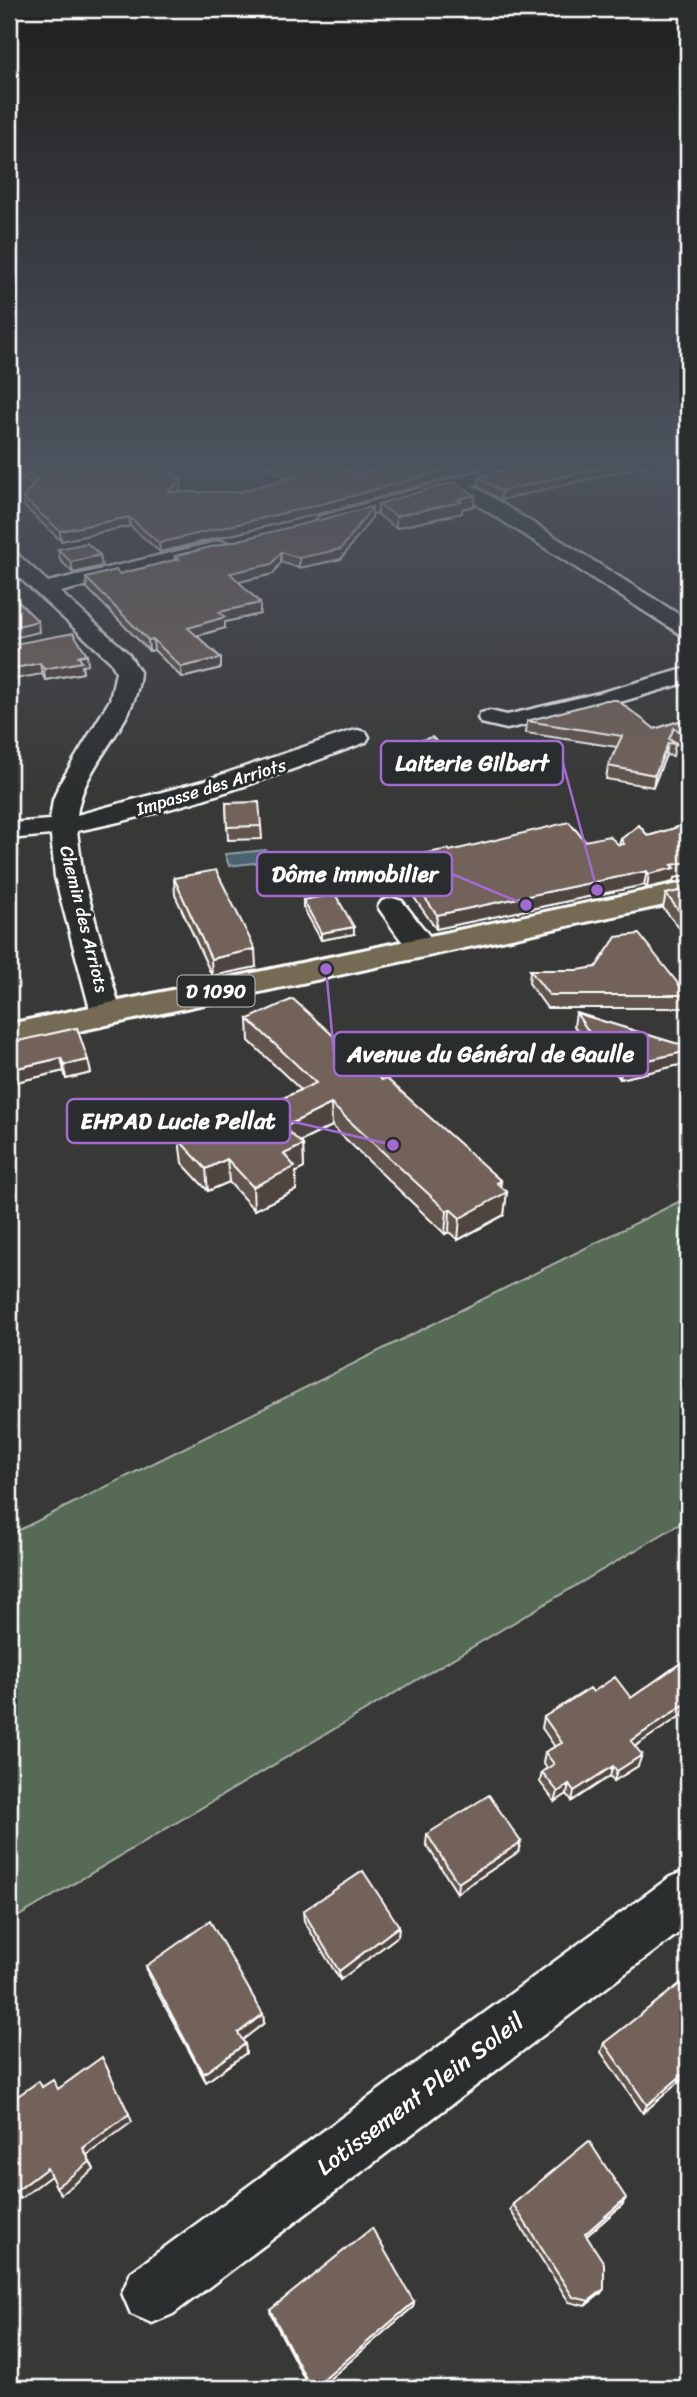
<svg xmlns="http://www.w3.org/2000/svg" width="697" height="2397" viewBox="0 0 697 2397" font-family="Sriracha,sans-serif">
<rect width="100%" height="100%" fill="#383837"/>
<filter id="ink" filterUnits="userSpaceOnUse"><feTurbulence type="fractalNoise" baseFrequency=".0143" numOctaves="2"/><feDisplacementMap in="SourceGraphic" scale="14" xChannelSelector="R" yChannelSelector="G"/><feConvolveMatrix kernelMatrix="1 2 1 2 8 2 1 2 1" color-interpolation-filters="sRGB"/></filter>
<g filter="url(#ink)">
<!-- green -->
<path fill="#566b56" stroke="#aab5aa" stroke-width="2" d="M688 1197V1519L9 1922V1535Z"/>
<!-- water -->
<path fill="#4c6370" stroke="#94a1a9" stroke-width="2" d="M266 850 270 861 229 866 225 854Z"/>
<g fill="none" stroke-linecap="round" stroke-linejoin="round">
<!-- street casing -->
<g stroke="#fff" stroke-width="5">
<path id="street" d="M509 463H537L534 467 472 485 688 620V636L680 634 454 490 326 527 316 521 319 517Z
M221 541 228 543 231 547 228 551 60 592 128 653 140 672C137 726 83 762 77 815L203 781 348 732 357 730 366 732 369 737 366 742C272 778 175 812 77 831L83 877 121 1013 117 1020 106 1023 95 1020 91 1013 55 877 51 835 9 839V823L50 820 53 800 59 785 110 700 116 672 111 662 9 568V551L16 553 48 582Z
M688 668V682L613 704 507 729 481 723 478 718 481 713 490 711 507 715 599 693Z
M392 898 402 901 434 942 439 948 434 954C408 961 396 931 382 913L378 907 382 901Z
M688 1870V1926L173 2314 152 2323 131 2314 122 2293 131 2272 670 1877Z"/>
</g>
<!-- primary casing -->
<g stroke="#fff" stroke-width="6">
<path id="primary" d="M688 882V900L9 1046V1024Z"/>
</g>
<!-- street -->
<use href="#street" fill="#2a2d2e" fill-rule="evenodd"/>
<!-- primary -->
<use href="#primary" fill="#746b52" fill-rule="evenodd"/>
</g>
<!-- wall -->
<path fill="#62544d" stroke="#fff" stroke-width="2" d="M10 463H160L181 480V489L178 492H239L288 479 264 463H337L338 509 160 552 130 526 61 541 25 507 23 498 33 486 10 467Z
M648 465 501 500 478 486 479 477Z
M475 495 474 506 462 509V513L396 528 378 515V504Z
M372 507V517L341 559 299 568 281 562 273 574 238 582 260 603V614L225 622V628L197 636 221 658V668L182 678 154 650 149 651 87 588 86 578 119 574 175 560V556Z
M58 549 102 566 73 573 60 560Z
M9 645 88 665 82 666 83 673 45 680 42 674Z
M688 718V751L672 740 671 741 675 744 673 756 666 755 653 787 606 779 608 766 617 747 526 733 527 721 655 729Z
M399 746 458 774 426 783 399 757Z
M226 803 261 826 262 839 228 840Z
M688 824V875L674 878 673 882 647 888 644 885 436 929 397 873V859L450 851 585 841 619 845 621 839 648 836Z
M174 878 256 967 212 976 175 895Z
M688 889V939L663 908 666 894Z
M303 900 354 934 321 940 303 907Z
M530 970 687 995 684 1008H547L529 983Z
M576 1013 688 1047V1063L620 1079 606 1059 598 1061 574 1026Z
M248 1019 382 1080 501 1181 500 1186 507 1192 504 1215 458 1240 449 1232 445 1234 332 1126 300 1142 303 1145 304 1168 296 1172V1190L254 1210 229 1182 208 1191 182 1163 179 1140 264 1107 301 1090 249 1041Z
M77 1028 91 1073 66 1079 64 1071 16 1082 9 1058V1054Z
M688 1658V1722L682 1715 635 1746 638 1766 614 1781 610 1776 572 1801 567 1794 555 1802 540 1782 542 1772 547 1768 543 1763 545 1752 555 1747 542 1728 544 1717 593 1692 631 1698Z
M427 1834 518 1852 457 1893 426 1844Z
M303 1911 399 1926 398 1936 340 1980 304 1921Z
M146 1966 263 2014 264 2023 242 2040 245 2044 246 2053 206 2082 148 1975Z
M688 1992V2074L643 2113 601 2052 604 2043Z
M513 2204 622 2205 586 2236 604 2289 600 2294 585 2306 569 2302 510 2210Z
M414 2302 413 2307 319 2388H309L271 2315 270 2310Z"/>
<!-- shaded-wall -->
<path fill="#50453f" stroke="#fff" stroke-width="2" d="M470 463H501L338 509 160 552 159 543Z
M621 463H648V465L501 500V491Z
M181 480V489L170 501 169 492Z
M475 495 474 506 462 509V513L396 528V516Z
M372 507V517L341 559 299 568V558Z
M129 517 130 526 61 541 60 531Z
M281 552V562L273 574 230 584V573Z
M100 555 102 566 73 573 71 562Z
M260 603V614L225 622V628L188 638V628L219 612Z
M38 621 39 632 9 639V628Z
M153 639 154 650 149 651 148 640Z
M87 654 88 665 82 666 83 673 45 680 44 669 78 656Z
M221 658V668L182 678 181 667Z
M40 663 42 674 9 680V669Z
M668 743 666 755 653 787 655 775Z
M459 762 458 774 426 783 427 771Z
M688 862V875L674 878 673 882 647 888 649 874 672 865Z
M647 871 644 885 436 929 437 915Z
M354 927V934L321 940V933Z
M255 949 256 967 212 976 211 959Z
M608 1046 606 1059 598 1061 600 1048Z
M688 1051V1063L620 1079 622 1066Z
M61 1058 64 1071 16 1082 13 1069Z
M88 1060 91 1073 66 1079 64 1065Z
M331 1104 332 1126 285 1149 284 1127Z
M303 1145 304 1168 296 1172V1190L254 1210 253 1187 284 1154Z
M227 1159 229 1182 208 1191 206 1169Z
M501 1181 499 1196 507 1192 504 1215 458 1240 460 1218 497 1183Z
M450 1209 449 1232 445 1234 447 1211Z
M685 1704 682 1715 628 1751 631 1741Z
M642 1755 638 1766 614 1781 617 1771Z
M613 1766 610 1776 572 1801 574 1791Z
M569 1784 567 1794 555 1802 558 1792Z
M521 1842 518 1852 457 1893 458 1883Z
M399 1926 398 1936 340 1980 339 1971Z
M263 2014 264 2023 240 2042 238 2033Z
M245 2044 246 2053 206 2082 203 2074Z
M688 2070V2074L643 2113 647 2105Z
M129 2114 132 2122 87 2155 94 2169 61 2194 56 2187 83 2148Z
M47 2168 52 2175 20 2199 15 2192Z
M626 2198 622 2205 582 2240 585 2234Z
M604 2289 600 2294 585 2306 589 2301Z
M414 2302 413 2307 319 2388H314Z"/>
<!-- building -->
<path fill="#72625a" stroke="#fff" stroke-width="2" d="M15 463H160L181 480 169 492H239L297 476 277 463H337L355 475 400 463H470L338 500 159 543 129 517 60 531 23 498 38 479 35 480Z
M528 463H621L501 491 479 477Z
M454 482 475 495 458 499 462 502 396 516 378 504Z
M372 507 341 549 299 558 281 552 272 564 230 573 260 603 219 612 225 617 188 628 221 658 181 667 153 639 148 640 86 578 116 570 119 574 179 559 175 556Z
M87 543 100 555 71 562 58 549Z
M9 592 38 621 9 628Z
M73 633 87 654 78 656 82 662 44 669 40 663 9 669V645Z
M606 700H617L655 729 688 718V737L674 728 669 739 675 744 668 743 655 775 608 766 622 736 527 721Z
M432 737 459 762 427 771 399 746Z
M259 802 261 826 227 827 226 803Z
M569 822 585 841 609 836 619 845 624 844 621 839 639 825 648 836 688 824V862L672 865 675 868 649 874 647 871 437 915 397 859 448 849 450 851Z
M216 870 255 949 211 959 174 878Z
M688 889V922L666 894Z
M335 894 354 927 321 933 303 900Z
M639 934 687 995H549L530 970H578L596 967 616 937Z
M293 999 382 1080 386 1078 501 1181 497 1183 507 1192 460 1218 450 1209 447 1211 331 1104 284 1127 303 1145 284 1154 295 1167 253 1187 227 1159 206 1169 179 1140 260 1103 264 1107 316 1083 248 1019Z
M576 1013 688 1047V1051L622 1066 608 1046 600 1048Z
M77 1028 88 1060 64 1065 61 1058 13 1069 9 1054V1043Z
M688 1658V1707L685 1704 631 1741 642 1755 617 1771 613 1766 574 1791 569 1784 558 1792 542 1772 554 1764 545 1752 562 1743 544 1717 590 1688 593 1692 615 1677 631 1698Z
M489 1795 521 1842 458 1883 427 1834Z
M363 1871 399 1926 339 1971 303 1911Z
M210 1921 263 2014 238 2033 245 2044 203 2074 146 1966Z
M681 1983 688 1992V2070L647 2105 604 2043Z
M102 2057 129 2114 83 2148 90 2162 56 2187 47 2168 15 2192 9 2178V2096L13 2094 15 2098 39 2081 42 2087 53 2080 58 2089Z
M589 2141 626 2198 585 2234 604 2263V2289L589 2301 573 2297 513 2204Z
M372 2228 414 2302 314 2388H311L270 2310Z"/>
</g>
<!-- sky -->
<linearGradient id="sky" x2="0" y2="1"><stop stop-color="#1f1f1e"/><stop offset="0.58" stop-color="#4d535e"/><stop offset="1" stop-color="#4d535e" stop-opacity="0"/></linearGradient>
<rect width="697" height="798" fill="url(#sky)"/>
<g text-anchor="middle" stroke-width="6" stroke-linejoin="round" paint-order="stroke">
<!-- far-street labels -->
<g font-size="18" fill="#fff" stroke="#2a2d2e">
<text transform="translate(211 787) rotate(-17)" y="6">Impasse des Arriots</text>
<text transform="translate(84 919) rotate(76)" y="6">Chemin des Arriots</text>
</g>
<!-- shield labels -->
<rect fill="#2a2d2e" stroke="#bfc0c0" stroke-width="2" x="177.5" y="975.5" width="77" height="31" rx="5"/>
<g font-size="19" font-weight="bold" fill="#fff">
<text x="216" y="998">D 1090</text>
</g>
<!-- near-street labels -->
<g font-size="24" fill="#fff" stroke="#2a2d2e">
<text transform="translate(420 2094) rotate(-37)" y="8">Lotissement Plein Soleil</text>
</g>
</g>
<!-- callouts -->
<path fill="none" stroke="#a36bd2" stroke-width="2.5" d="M597 890L563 763M526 905L452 874M326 969L334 1054M393 1145L290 1121"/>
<g fill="#a36bd2" stroke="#2a2d2e" stroke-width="2.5">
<circle cx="597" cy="890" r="7"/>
<circle cx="526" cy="905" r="7"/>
<circle cx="326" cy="969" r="7"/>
<circle cx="393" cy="1145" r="7"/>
</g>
<g fill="#2a2d2e" stroke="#a36bd2" stroke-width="2.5">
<rect x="381" y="741" width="182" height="44" rx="7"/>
<rect x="257" y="852" width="195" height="44" rx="7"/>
<rect x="334" y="1032" width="314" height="44" rx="7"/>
<rect x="67" y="1099" width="223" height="44" rx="7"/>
</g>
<g font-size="23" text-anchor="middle" font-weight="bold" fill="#fff">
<text x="472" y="771">Laiterie Gilbert</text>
<text x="355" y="882">Dôme immobilier</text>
<text x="491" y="1062">Avenue du Général de Gaulle</text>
<text x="178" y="1129">EHPAD Lucie Pellat</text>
</g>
<!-- margin -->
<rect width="697" height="2397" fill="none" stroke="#2a2d2e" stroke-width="35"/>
<rect x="18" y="18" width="662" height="2362" fill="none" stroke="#fff" stroke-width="2.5" filter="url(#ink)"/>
</svg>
